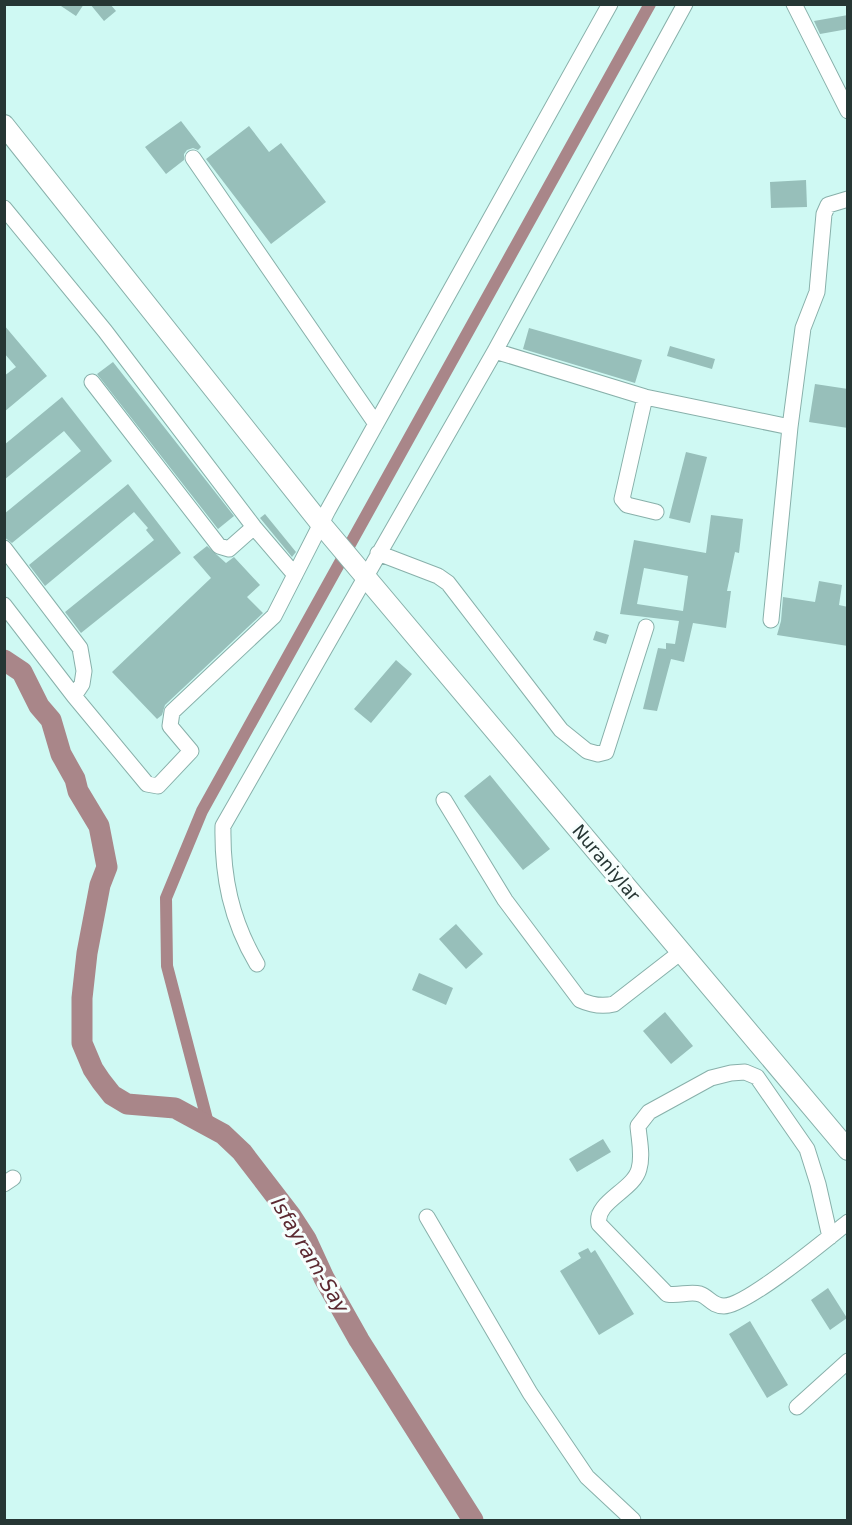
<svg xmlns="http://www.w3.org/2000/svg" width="852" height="1525" viewBox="0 0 852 1525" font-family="'DejaVu Sans',sans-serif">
<rect width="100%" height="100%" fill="#cff9f3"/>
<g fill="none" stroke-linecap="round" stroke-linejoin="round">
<!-- canal -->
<path stroke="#a98689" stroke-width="12" d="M209 1127 167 966 166 898 202 811 650 4"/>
<!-- river -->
<path stroke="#a98689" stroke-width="21" d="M4 660 22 672 39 706 51 720 61 754 75 779 78 791 99 826 107 867 100 885 87 953 82 998V1043L93 1069 101 1081 112 1095 127 1104 175 1108 223 1134 242 1152 291 1216 306 1239 324 1278 359 1340 473 1520"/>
</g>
<!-- building -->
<path fill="#97bfba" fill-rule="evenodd" d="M58 4H84L76 16Z
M90 4H110L116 11 104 21Z
M848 15V29L820 34 814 21Z
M181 121 201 147 198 150 193 148 187 150 184 154V160L166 174 145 147Z
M249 126 269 152 281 143 326 202 271 244 206 159Z
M806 180 807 207 771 208 770 182Z
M4 325 47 376 4 412V376L16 367 4 353Z
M529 328 642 360 635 383 523 349Z
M670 346 715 359 712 369 667 356Z
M113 362 234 516 218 529 97 374Z
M815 384 848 389V428L809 422Z
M62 397 112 461 12 543 4 537V514L81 451 64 431 4 480V445Z
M686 452 707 457 690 523 669 518Z
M128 484 181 553 81 633 65 612 154 540 146 530 148 528 134 512 45 586 29 565Z
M265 514 296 552 292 557 260 518Z
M711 515 743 519 739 553 735 552 727 591H731L726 628 693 623 684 662 671 659 657 711 643 709 658 648 666 649V643L675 644 679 621 620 614 634 540 706 553ZM644 568 688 576 683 611 637 604Z
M207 546 226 563 234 557 260 585 247 597 263 613 165 705 162 715 157 719 112 672 211 578 193 557Z
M819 581 842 585 839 605 848 607V646L777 635 781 621 783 597 815 602Z
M596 631 609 635 606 644 593 640Z
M396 660 412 674 371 723 354 709Z
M490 775 550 849 523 870 464 796Z
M456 924 483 954 466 969 439 939Z
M419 973 453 988 446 1005 412 990Z
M665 1012 693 1046 671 1064 643 1031Z
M603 1139 611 1152 577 1172 569 1159Z
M588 1248 591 1253 595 1250 634 1314 599 1335 560 1271 581 1258 578 1253Z
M828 1288 847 1318 830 1330 811 1300Z
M750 1321 788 1385 767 1398 729 1334Z"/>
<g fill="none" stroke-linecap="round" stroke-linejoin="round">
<!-- minor casing -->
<g stroke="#88b0aa" stroke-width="17">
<path id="minor" d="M794 4 848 111
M193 158 376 424
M4 208 105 331 254 527 295 575
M495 351 645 397 790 427
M92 382 219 546 229 549 254 527
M645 397 622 499 627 505 656 512
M4 548 80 648 84 671 82 684 74 696
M378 553 438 576 448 583 561 730 587 751 598 754 606 752 646 627
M4 605 74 696 147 784 158 786 191 751 170 726 172 712 274 616 328 510 610 4
M771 620 790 427 803 328 817 292 824 214 828 205 848 199
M444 800 505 900 580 1000C591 1005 602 1007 614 1004L681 952
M257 964C231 920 222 876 223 826L495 351 685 4
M4 1184 13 1178
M427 1217 530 1393 587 1477 633 1520
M830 1237 818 1184 807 1149 757 1077 745 1072 731 1073 711 1078 649 1112 638 1126C639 1140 643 1155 639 1169 634 1190 594 1202 599 1224L667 1294C679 1296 690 1291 700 1294 709 1297 712 1306 724 1306 746 1306 827 1239 848 1222
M797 1407 848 1361"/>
</g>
<!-- major casing -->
<g stroke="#88b0aa" stroke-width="22">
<path id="major" d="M4 125 321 524 848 1150"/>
</g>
<!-- minor -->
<use href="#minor" stroke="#fff" stroke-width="15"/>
<!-- major -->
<use href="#major" stroke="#fff" stroke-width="20"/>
</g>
<g text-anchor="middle" stroke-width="6" stroke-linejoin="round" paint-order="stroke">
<!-- street labels -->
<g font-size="18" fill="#263634" stroke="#f6fefd">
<text transform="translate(606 863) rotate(50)" y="6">Nuraniylar</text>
</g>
<!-- water labels -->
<g font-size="20" font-style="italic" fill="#5b2931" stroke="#f6fefd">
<text transform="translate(310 1255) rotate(59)" y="7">Isfayram-Say</text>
</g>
</g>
<!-- border -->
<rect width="852" height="1525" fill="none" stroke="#263634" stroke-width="12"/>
</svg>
